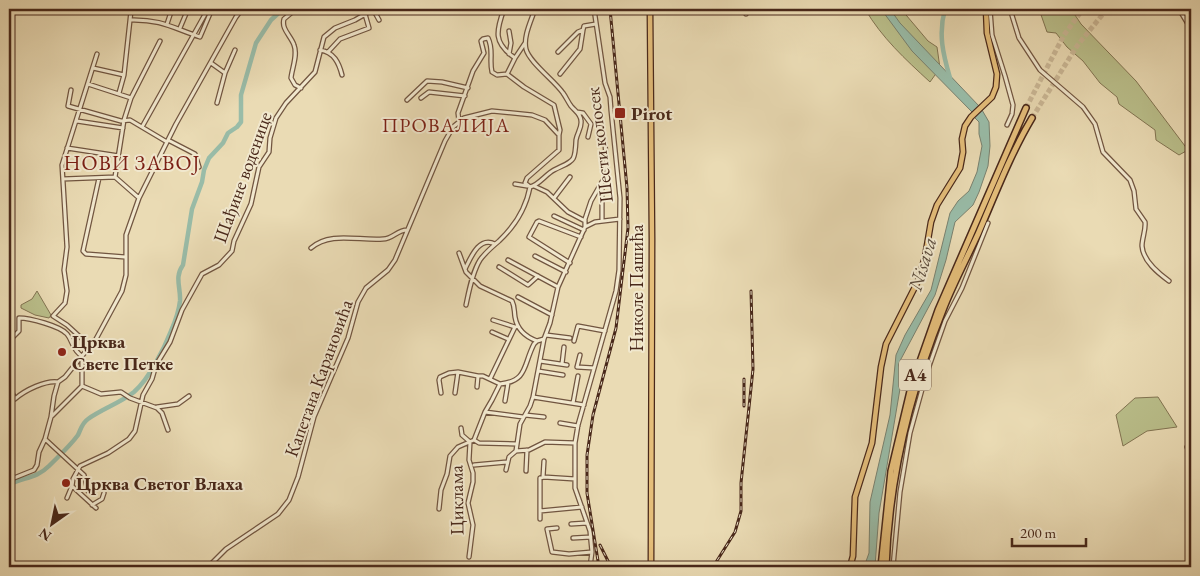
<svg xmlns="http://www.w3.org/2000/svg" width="1200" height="576" viewBox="0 0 1200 576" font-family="'EB Garamond',serif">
<rect width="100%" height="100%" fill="#eadbb4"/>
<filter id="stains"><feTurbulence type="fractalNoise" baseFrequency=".004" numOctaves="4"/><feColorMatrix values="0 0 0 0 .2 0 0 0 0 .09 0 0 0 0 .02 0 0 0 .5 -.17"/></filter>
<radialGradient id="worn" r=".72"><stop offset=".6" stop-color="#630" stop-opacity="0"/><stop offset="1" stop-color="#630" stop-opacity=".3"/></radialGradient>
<!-- green -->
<path fill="#babf8b" stroke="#827452" d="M865 9H901L928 41 937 47 940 68 930 82C905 59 882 38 865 9Z
M1039 9H1071L1081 24 1136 81 1188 150 1179 155 1156 140 1155 130 1119 104 1117 97 1100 83 1083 61 1067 47 1056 33 1047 32Z
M37 291 51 315 49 318 35 315 21 308V305L32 299Z
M1158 397 1177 427 1147 431 1123 446 1116 415 1135 398Z"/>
<!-- water -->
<path fill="#99bca8" stroke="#79816f" d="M881 9H890L900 23 979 106 972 112 912 51Z
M982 110 989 122 990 146 988 166 979 192 973 205 955 222 946 260 935 295 901 359 899 365 902 377 879 513 875 566 874 567H864L869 553 870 502 890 415 896 355 905 335 931 290 950 213 958 201 969 191 977 172 982 146 979 134V122L974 117Z"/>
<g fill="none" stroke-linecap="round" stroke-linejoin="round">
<!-- river -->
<path stroke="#99bca8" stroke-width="4.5" d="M945 9C938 34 943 54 950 78
M9 485C23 477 36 479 49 466 59 456 70 446 78 435 81 429 82 423 88 419 102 409 120 403 134 392 149 379 164 349 171 331 175 322 179 310 180 301 181 288 174 277 183 265L192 209 202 182 204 170 209 158 223 143 228 133 237 127 241 122V95L256 43 271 20 283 9
M9 561V564"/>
<!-- highway-tunnel -->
<path stroke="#cab795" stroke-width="5" stroke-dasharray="5 2.5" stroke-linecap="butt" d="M1026 108 1064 35 1083 9
M1032 118 1077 46 1107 9"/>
<!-- minor casing -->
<g stroke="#715540" stroke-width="5.5">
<path id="minor" d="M296 9 284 19C281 29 291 36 294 45 298 55 292 68 291 78L295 85 301 88
M373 9 379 20
M406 9 421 10
M504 9C496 31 493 43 515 58
M746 9V14
M990 9 992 35 1005 76 1013 105 1012 114 1007 125
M1010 9 1019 38 1040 70 1083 107 1095 124 1103 152 1130 180 1134 191 1136 209 1145 222C1146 230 1142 238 1142 246 1143 261 1158 273 1169 281
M1179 9 1191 29
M130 20C161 19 173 28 200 37L212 9
M167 24 172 9
M180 28 188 9
M509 31 511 43 509 54
M525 43 515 58 507 74 524 87 554 105 560 130 559 135
M320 50C334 52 339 63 342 75
M328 52 340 39 369 28 365 14
M558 52 578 32 583 30 584 26 596 24
M211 63 225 73
M93 68 124 75
M560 74 580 49 583 30
M88 84 131 98
M71 90 68 106 121 121 130 120 167 142
M119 93 124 75 131 11 134 9
M421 98 429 92 465 96
M407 100 427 81 442 82 468 88
M217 103 225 73 235 50
M577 112 583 113 591 124 588 137
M77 121 123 128
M459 121 458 113 473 71 484 53 481 41 483 39 488 38C494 50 489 60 492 72L497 75 507 74
M142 127 208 9
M168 140 195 154 199 167
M67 148 119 156
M115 177 124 120 131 98 160 41
M99 178 83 251 86 254 125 257
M63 179 115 177 139 198
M515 184 527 186
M602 184V221
M534 186 547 192 568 212 585 221
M554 198 570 177
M554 216 584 230
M585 227V219L591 201 607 173 605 143
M311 248C330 231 359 241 383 239 393 239 397 230 407 230
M459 253 466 272 480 286 512 301C515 307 514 311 515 317 517 329 526 337 537 341
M535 256 566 272
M508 260 558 287
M570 263 529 237 537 222 539 221 581 237
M499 267 528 285 538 276
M465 269C471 257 479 236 495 244
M518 297 552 315
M466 305C469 291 472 273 480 260 485 253 493 246 499 241 515 226 526 208 530 187
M493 320 515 327
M492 332 508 339
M546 335 570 338
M9 341 19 331V318C30 318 60 326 67 334 73 341 72 350 82 356
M574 341 578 326 605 331
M90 346 67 325 53 316 65 303 67 291 64 270 67 247 62 165 97 54
M580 355 577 367 594 368
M82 356 96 339 122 291 126 275V235L139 198 176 124 236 17 242 9
M540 361 567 365
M562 364 564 347
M538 371 563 375
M490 379 515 327 518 326
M9 386 15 399C25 390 46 380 58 382L65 377 81 357
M82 386 101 394 121 392 130 398 157 408 162 413 168 430
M477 387 478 376
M441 393 439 380 440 377 449 373 458 372
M455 393 458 372 478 376H483L500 384
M533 397 584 405
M505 401 508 383
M573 403 578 376
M157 407 178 404 189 396
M485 412 523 417
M525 415 544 417
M51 417 54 396 58 382
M560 423 578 426
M461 428 462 435 470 442 469 460 473 473V482L468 503 473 525 469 557
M45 439 84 475 88 491
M474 440 479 443 517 444
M1187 447 1191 460
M516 451 529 450 545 442 575 443
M474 465 507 462
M506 470 509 457 516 451 520 424 530 406 533 397 544 339
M526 471 527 450
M543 477 544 461
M9 480 34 470 37 465 39 452 45 439 51 417 82 386V356
M72 486 96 508
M67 498 72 486 73 479 80 466 108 453 129 439 135 431 143 395 152 379 156 365 170 342 182 310 202 274 219 265 232 251 234 241 251 204 259 167 269 152 270 138 276 118 286 103 315 72 324 37 335 28 355 20 374 9
M92 505 102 499 104 493
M439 509 441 490 447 474 450 456 458 447 474 440 485 412 492 400 500 384C528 381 523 365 534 344L537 341 544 339 550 323 558 287 585 227 595 222 620 219
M540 511 582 507
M540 519V478L544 477 575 479
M571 524 587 523
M557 528 547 529 552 552 569 554 592 552
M573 538 591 537
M208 567 226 549 278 514 289 500 298 477 314 417 348 338 358 302 366 288 388 270 395 260 445 141 453 127 464 118 492 111 532 115 545 120 559 135V150L527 178 525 183 530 187C539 185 546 174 554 170 574 160 575 163 576 140 577 133 582 128 581 121 581 114 575 111 571 106 568 102 566 97 563 93 555 81 529 62 526 49 523 37 531 21 535 9
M590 567 592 552 590 531 575 488V443L578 425 616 291 619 270 620 198 611 110 610 97 605 83 594 9
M893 567 900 492 910 433 926 375 945 321 962 288 988 223"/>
</g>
<!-- major casing -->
<g stroke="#49281a" stroke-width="7">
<path id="major" d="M650 9 652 239 651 567
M850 567 853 556 855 497 872 443 881 367 886 344 918 281 925 257 931 222 937 205 960 168 963 152 962 139 965 126 971 117 992 97 996 87 997 74 987 33 986 9"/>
</g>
<!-- highway casing -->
<g stroke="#49281a" stroke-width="8">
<path id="highway" d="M881 567 891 471 911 387 938 310 1026 108
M886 567C889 478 910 392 943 310 953 284 966 260 978 234 995 195 1010 155 1032 118"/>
</g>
<!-- minor -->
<use href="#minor" stroke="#f1e8ce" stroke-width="3"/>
<!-- major -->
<use href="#major" stroke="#e5be7a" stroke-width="4.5"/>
<!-- highway -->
<use href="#highway" stroke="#e5be7a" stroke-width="5"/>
<!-- rail casing -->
<g stroke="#49281a" stroke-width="3">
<path id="rail" d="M744 379V406
M600 545 611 567
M599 567 587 493V455L593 415 616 328 628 228 627 188 610 9
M713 567 735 532 741 511V483L753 369 751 291"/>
</g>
<!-- rail -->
<use href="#rail" stroke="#f1e8ce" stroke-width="1" stroke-dasharray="4" stroke-linecap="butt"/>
</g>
<!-- markers -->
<g fill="#8f2418" stroke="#f1e8ce" stroke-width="2">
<rect x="614" y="107" width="12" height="12" rx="2.5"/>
<circle cx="62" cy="352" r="5"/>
<circle cx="66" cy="483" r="5"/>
</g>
<g text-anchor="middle" stroke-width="4" stroke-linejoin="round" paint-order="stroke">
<!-- shield labels -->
<rect fill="#f1e8ce" stroke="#7b6250" stroke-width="1" x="899" y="359.5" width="32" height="31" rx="4"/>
<g font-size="18" font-weight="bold" fill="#49281a">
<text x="915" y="381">A4</text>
</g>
<!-- poi labels -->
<g font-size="19" font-weight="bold" fill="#49281a" stroke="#f1e8ce" text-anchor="start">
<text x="631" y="120">Pirot</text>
<text x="72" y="348">Црква<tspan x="72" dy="22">Свете Петке</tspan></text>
<text x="76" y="490">Црква Светог Влаха</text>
</g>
<!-- street labels -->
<g font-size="19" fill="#49281a" stroke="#f1e8ce">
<text transform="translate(599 145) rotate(-97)" y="7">Шести колосек</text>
<text transform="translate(242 177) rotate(-70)" y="7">Шађине воденице</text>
<text transform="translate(636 288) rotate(-90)" y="7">Николе Пашића</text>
<text transform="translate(318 378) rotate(-70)" y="7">Капетана Карановића</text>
<text transform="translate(456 500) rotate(-91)" y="7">Циклама</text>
</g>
<!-- neighbourhood labels -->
<g font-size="20" letter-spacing="1" fill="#7a1f14" stroke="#f1e8ce">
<text x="446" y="132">ПРОВАЛИЈА</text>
</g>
<!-- water labels -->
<g font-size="20" font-style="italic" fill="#5d4d3e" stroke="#f1e8ce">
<text transform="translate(922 264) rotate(-73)" y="7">Nisava</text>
</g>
<!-- quarter labels -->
<g font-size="21" letter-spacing="1" fill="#7a1f14" stroke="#f1e8ce">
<text x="132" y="170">НОВИ ЗАВОЈ</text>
</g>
</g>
<!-- margin -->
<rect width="1200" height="576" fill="none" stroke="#eadbb4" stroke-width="30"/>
<rect x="10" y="10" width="1180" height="556" fill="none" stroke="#49281a" stroke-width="2.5"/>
<rect x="15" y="15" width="1170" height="546" fill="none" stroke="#49281a"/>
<!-- north arrow -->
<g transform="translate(52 524) rotate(213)" stroke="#f1e8ce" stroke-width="4" paint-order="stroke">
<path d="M0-4L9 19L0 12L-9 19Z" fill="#49281a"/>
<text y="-8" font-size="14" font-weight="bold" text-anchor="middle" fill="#49281a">N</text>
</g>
<!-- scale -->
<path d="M1012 538v8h74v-8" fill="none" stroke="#49281a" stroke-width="2.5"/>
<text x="1020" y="538" font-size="15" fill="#49281a" stroke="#f1e8ce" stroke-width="4" paint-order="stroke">200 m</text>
<rect width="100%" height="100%" filter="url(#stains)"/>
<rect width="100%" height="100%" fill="url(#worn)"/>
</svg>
